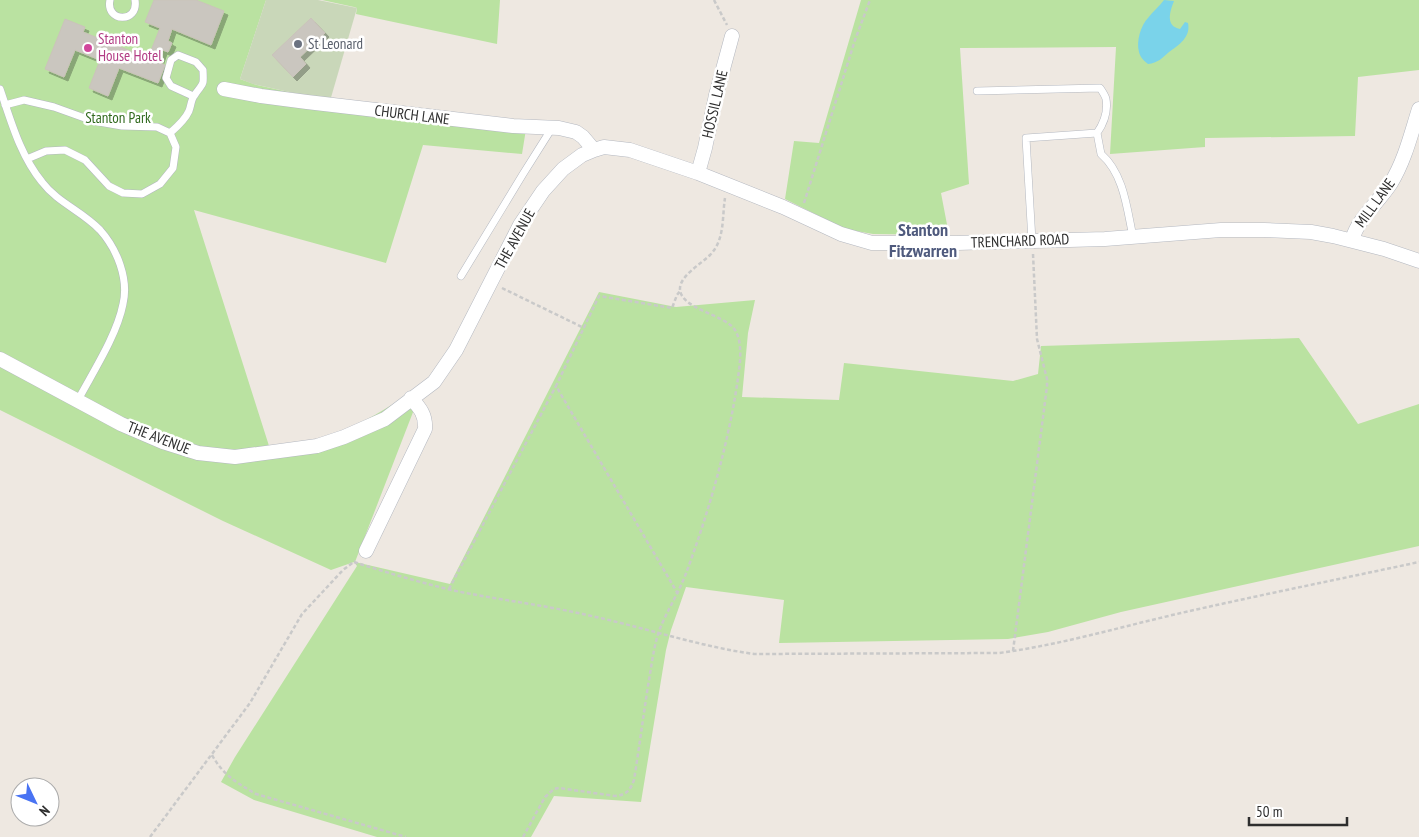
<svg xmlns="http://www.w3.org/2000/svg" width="1419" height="837" viewBox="0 0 1419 837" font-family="'PT Sans Narrow',sans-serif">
<defs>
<filter id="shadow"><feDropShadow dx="4" dy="4" stdDeviation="0" flood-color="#0004"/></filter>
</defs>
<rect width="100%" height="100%" fill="#eee8e1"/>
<!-- green -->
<path fill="#bae2a1" d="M0 0H266L240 79 257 85 330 101 527 123 522 154 423 145 386 263 194 210 270 449C294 445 319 441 342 431 365 422 386 408 407 396L415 407 355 562 450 584 599 292 676 307 755 300 748 333 742 397 839 400 844 363 1013 381 1038 374 1041 346 1299 338 1358 424 1419 404V546L1121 612 1048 632 1008 639 779 643 784 600 686 587 671 630 666 650 641 802 554 796 531 837H377L254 800 221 782 235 757 357 566 354 562 331 570 223 521 0 410Z
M322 0H500L497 44 356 14 357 8 354 7Z
M861 0H1419V70L1358 77 1355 136 1205 138V147L1110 154 1116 47 960 48 969 184 941 193 949 235 873 234 845 229 785 199 794 141 819 143Z"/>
<!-- cemetery -->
<path fill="#c9d7b9" d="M266 0H318L357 8 330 101 253 84 240 79Z"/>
<!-- water -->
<path fill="#7ad3ea" d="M1164 0 1174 1C1170 11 1165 26 1180 29L1185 22 1188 23C1191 37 1179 45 1169 52 1162 58 1158 63 1148 64 1144 61 1140 57 1139 52 1136 41 1141 25 1148 18 1153 11 1159 7 1164 0Z"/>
<!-- building -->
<path fill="#cac6bf" stroke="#cac3ba" filter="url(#shadow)" d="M154 0H196L224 11 211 45 172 29 168 41 172 43 168 52 163 50 159 62 165 65 158 83 119 68 108 96 89 88 100 60 75 50 64 77 45 69 65 19 85 27 83 32 148 58 160 28 145 22Z
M311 18 325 33 300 57 306 64 293 77 272 55Z"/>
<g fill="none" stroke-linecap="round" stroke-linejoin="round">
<!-- service casing -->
<g stroke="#b4b8c0" stroke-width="8">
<path id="service" d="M110 0C105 22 139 24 135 0
M0 89C11 121 20 155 42 182 58 203 82 211 100 230 117 249 129 279 123 304 117 335 93 372 78 400
M977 91 1100 88C1102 91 1105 95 1106 99 1108 111 1104 123 1097 133
M5 105 24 100 54 107 93 121 122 126 157 127 170 133 176 147 173 168 160 184 142 194 123 193 109 186 85 160 65 150 46 151 27 159
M170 133C177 127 185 120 189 111 191 106 191 100 194 96 203 82 204 88 203 70L196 62 178 55 171 60 166 78 171 86 193 96
M1032 241 1026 138 1097 133 1101 154C1124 174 1127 209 1133 237
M461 276 523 174 552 128"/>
</g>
<!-- minor casing -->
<g stroke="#b4b8c0" stroke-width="15">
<path id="minor" d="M224 89 261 96 307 102 513 126 559 128 576 132 583 137 594 150
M698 173 705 148 716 95 732 36
M1352 240C1358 218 1379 202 1391 183 1405 160 1411 134 1419 109
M0 359 121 424 163 442 198 453 235 457 317 446 344 437 385 419 434 382 456 350 520 225 543 191 563 169 582 155 594 150 604 147 630 150 698 173 783 207 841 234 872 243H957L1105 239 1221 230H1264L1311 232 1333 236 1384 249 1419 261
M366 551 425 429C426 415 420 408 411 398"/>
</g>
<!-- path -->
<path stroke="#c9c9c9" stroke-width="2.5" stroke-dasharray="4 2.5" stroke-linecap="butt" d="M714 0 727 25
M804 203 855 40 870 0
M502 288 584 328
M354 562C388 573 422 583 456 591 500 600 544 605 587 615 643 627 697 646 754 654L999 653C1060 645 1120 627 1181 613 1260 595 1340 579 1419 562
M449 589 556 386
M678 594 556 386 599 296 672 308 677 295 680 291
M1013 651 1047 386V379L1037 339 1033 254
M212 755C223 775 237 783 256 794L406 837
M150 837 250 703 302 614 343 570 355 561
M523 837 545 797 554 789 559 788 615 796C626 795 630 791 634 780 639 749 643 718 648 686 651 669 653 651 658 634 665 614 677 596 685 576 708 515 729 442 738 378 740 364 743 343 735 330 725 314 679 309 680 288 681 275 701 264 710 255 725 240 722 217 725 198"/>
<!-- service -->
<use href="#service" stroke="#fff" stroke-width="7"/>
<!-- minor -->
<use href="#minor" stroke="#fff" stroke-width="14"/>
</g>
<!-- markers -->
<circle fill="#6b7280" stroke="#fff" stroke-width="2" cx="298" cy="44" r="5"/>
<circle fill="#d1479c" stroke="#fff" stroke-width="2" cx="88" cy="48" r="5"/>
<g text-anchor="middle" stroke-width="5" stroke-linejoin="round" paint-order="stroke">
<!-- hotel labels -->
<g font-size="15" fill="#b23c85" stroke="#fff" text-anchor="start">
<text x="98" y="44">Stanton<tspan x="98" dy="17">House Hotel</tspan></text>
</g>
<!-- worship labels -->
<g font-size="15" fill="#5b616d" stroke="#fff" text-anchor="start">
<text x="308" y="49">St Leonard</text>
</g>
<!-- street labels -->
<g font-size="15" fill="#2e2e2e" stroke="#fff">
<text transform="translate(715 104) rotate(-77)" y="5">HOSSIL LANE</text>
<text transform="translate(412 115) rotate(7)" y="5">CHURCH LANE</text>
<text transform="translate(1375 203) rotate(-54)" y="5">MILL LANE</text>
<text transform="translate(515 239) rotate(-61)" y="5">THE AVENUE</text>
<text transform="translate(1020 241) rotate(-2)" y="5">TRENCHARD ROAD</text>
<text transform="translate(159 438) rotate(21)" y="5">THE AVENUE</text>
</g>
<!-- park labels -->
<g font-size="15" fill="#326a1f" stroke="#fff">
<text x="118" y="123">Stanton Park</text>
</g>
<!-- quarter labels -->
<g font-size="18" font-weight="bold" fill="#4f5a7d" stroke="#fff">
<text x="923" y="236">Stanton<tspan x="923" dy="21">Fitzwarren</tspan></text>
</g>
</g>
<!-- north arrow -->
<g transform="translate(35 802) rotate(133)"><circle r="24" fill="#ffffff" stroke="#ababab"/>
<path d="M0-4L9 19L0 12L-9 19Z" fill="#4973f3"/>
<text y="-8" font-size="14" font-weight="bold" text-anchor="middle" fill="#2e2e2e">N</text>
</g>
<!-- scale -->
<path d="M1249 817v8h98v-8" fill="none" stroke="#2e2e2e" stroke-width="2.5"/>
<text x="1256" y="817" font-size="15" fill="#2e2e2e" stroke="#ffffff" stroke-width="4" paint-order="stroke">50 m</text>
</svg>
